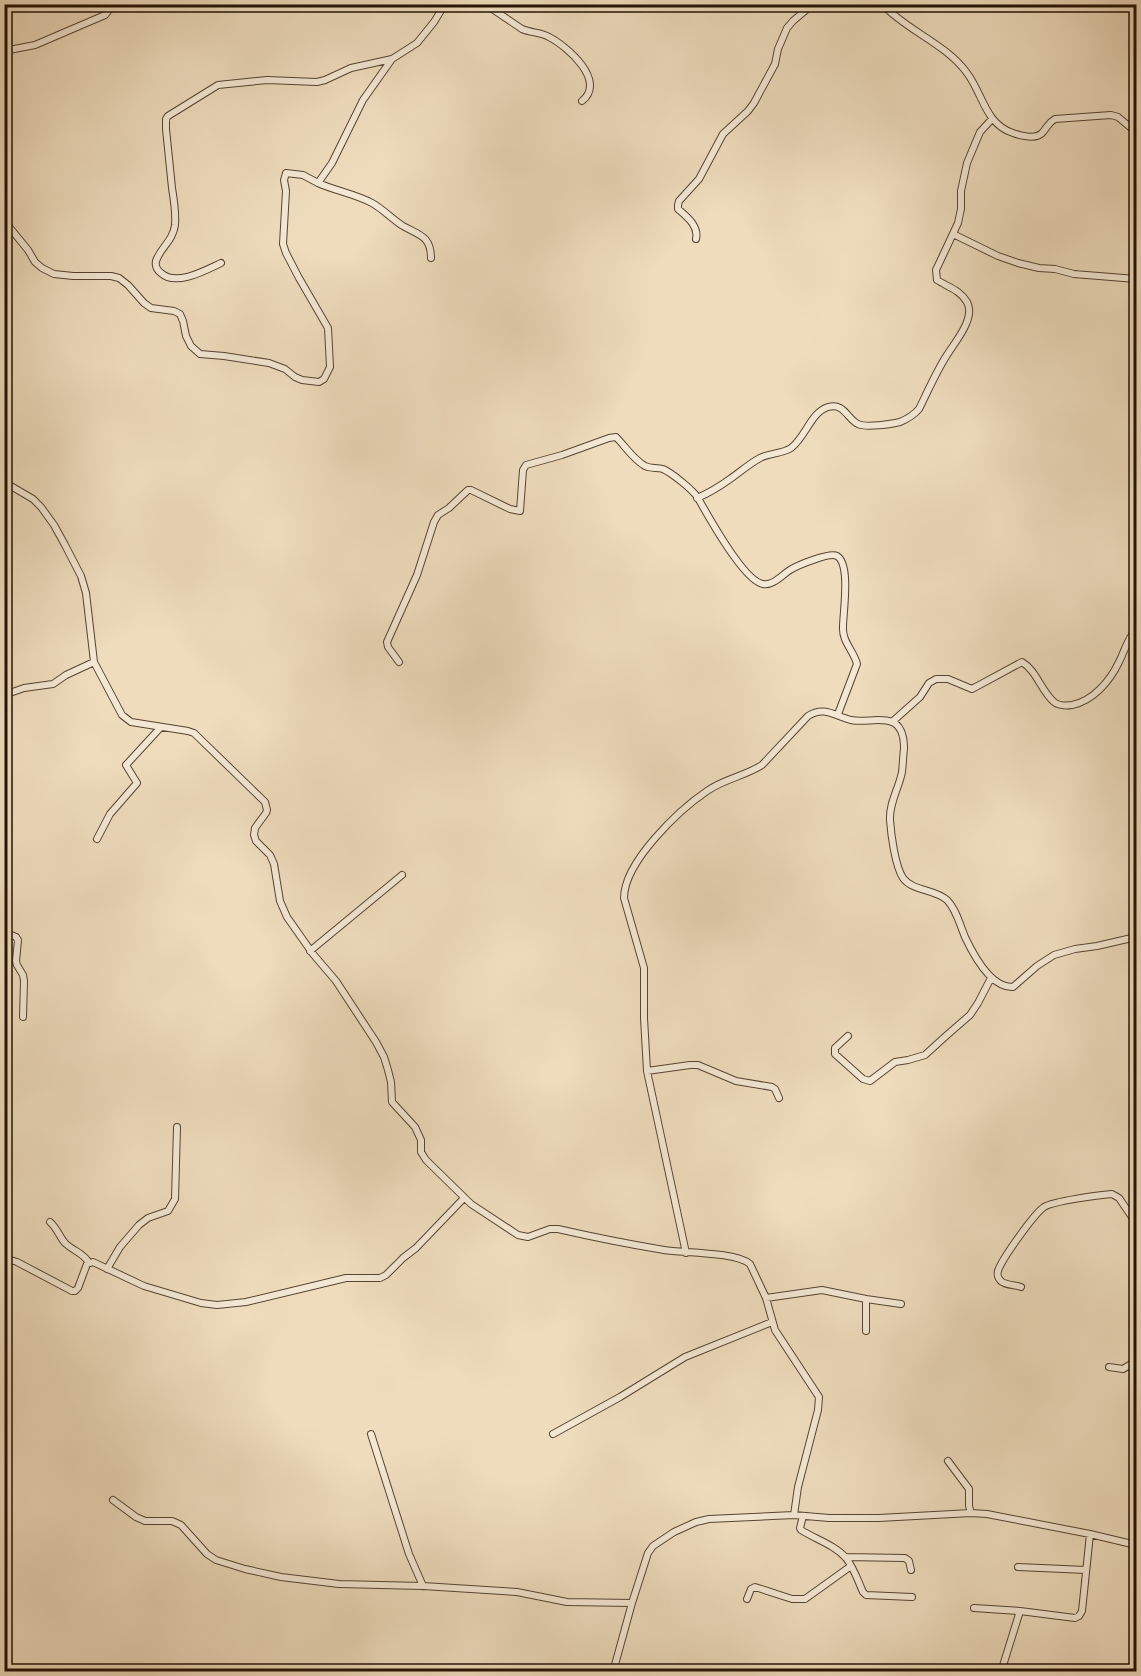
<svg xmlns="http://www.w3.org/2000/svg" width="1141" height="1676" viewBox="0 0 1141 1676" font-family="'Libre Bodoni',serif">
<rect width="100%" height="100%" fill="#eedcbd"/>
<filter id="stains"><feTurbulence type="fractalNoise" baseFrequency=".00333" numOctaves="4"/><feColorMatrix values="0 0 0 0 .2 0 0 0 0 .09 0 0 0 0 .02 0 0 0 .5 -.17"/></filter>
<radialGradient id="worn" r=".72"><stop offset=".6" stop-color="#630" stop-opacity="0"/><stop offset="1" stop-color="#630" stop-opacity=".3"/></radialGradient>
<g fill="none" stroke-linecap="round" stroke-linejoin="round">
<!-- minor casing -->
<g stroke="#554432" stroke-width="8">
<path id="minor" d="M485 4 522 29C531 33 541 32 549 37 567 46 607 81 582 101
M882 4C907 31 945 43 967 73 983 94 985 124 1013 133 1021 136 1037 140 1043 132 1048 126 1048 123 1055 119L1111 115 1118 117 1136 132
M4 52 9 50 35 45 105 15 114 4
M318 183C336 191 355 194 372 203 383 209 392 219 403 226 419 235 431 236 431 258
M4 217 10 228 28 250 35 262 42 268 54 274 73 276H111L119 278 128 285 144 303 151 308 174 311 180 314 183 321 186 336 191 346 200 354 224 356 269 363 285 369 295 377 302 380 319 382 324 379 330 367 328 328 299 278 286 253 283 244 286 191 284 180 286 173 303 175 318 183 332 163 363 100 392 59
M953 234 998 256 1018 263 1039 268 1055 269 1074 274 1136 279
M696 239C699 226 687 217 678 209V205L679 201 699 179 723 134 748 111 754 103 775 64 778 49 787 28 793 21 813 4
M221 263C206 270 176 287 161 273 157 270 155 266 156 261 160 248 173 241 175 225 176 213 174 200 172 188 170 168 168 149 166 129V119L168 116 218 85 267 80 317 82 325 80 351 68 392 59 417 43 434 22 445 4
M4 482 33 499 41 507 54 525 65 545 81 576 86 593 94 662 122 715 131 722 188 731 194 733 265 802 267 810 266 813 255 828 254 835 256 841 270 855 274 864 280 901 287 917 313 954 336 981 376 1042 384 1057 388 1070 391 1082 392 1102 415 1127 421 1140V1152L426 1160 471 1204 518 1235 528 1237 550 1229H558C593 1237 628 1244 664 1250 684 1253 736 1252 750 1264L766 1298 775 1330 819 1397 818 1410 798 1487 794 1515
M697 498C709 493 719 487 730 479 740 472 749 464 760 458 769 453 782 454 791 448 806 437 810 413 828 407 844 402 848 420 858 424 866 428 892 424 900 422 907 419 914 415 919 409 928 391 936 372 947 355 955 342 976 318 967 302 960 290 948 287 937 280L936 270 958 223 961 209V191L967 163 980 132 992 119
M399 662 388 647 387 642 417 575 434 522 438 515 449 508 468 490H471L510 509 520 511 523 470 526 465 562 455 609 438 616 437C625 446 633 459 645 466 651 469 657 467 663 469 672 473 693 490 698 498 708 516 744 581 763 584 773 586 782 575 790 570 798 565 830 552 837 556 851 564 843 613 843 627 842 642 854 651 857 664L838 714
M4 695 24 688 53 684 66 675 94 662
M892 722 920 697 929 683 936 679H948L972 689 1022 662C1037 671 1041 691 1054 702 1059 706 1065 706 1072 705 1093 701 1110 681 1119 662 1125 650 1127 640 1136 629
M97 839 110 814 137 783 126 765 161 727
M4 932 16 937 18 940 16 961 17 965 23 975 24 981 23 1017
M310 951 402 875
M848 1036 835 1048V1054L863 1079 870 1081 895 1062 908 1060 925 1055 947 1035 970 1015 978 1003 991 978
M647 1071 690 1065H698L736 1081 772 1087 775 1089 779 1098
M50 1222C57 1228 59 1236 65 1243 73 1251 84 1253 89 1263
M686 1253 647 1071 644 1018V968L624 898C624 862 679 810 707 791 724 779 745 776 762 765L808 716C825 705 836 717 851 720 864 723 880 717 892 722 896 723 899 727 901 731 904 737 904 743 904 749 903 756 903 764 902 772 899 788 889 803 890 820 891 834 895 866 903 878 912 891 935 889 947 900 956 909 960 925 965 937 973 954 991 988 1013 987L1037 966 1054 955 1075 949 1097 946 1136 937
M4 1258 17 1262 72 1291H75L78 1288 87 1264 93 1262 144 1286 201 1303 217 1305 246 1302 346 1278H380L386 1275 403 1258 416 1248 464 1198
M107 1269 120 1247 139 1225 148 1218 168 1211 175 1199 177 1127
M1021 1287C1016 1285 1003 1285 1000 1280 998 1278 997 1274 998 1271 1001 1260 1034 1214 1044 1207 1054 1201 1099 1195 1112 1194L1119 1198 1136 1223
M766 1298 822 1290 866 1299V1331
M866 1299 901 1304
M1109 1367 1123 1369 1136 1361
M371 1434 409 1554 423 1586
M553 1434 620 1397 685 1357 772 1322
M948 1461 969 1489V1506L971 1513
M113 1500 136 1517 145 1521H172L181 1525 207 1554 216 1560 245 1569 281 1577 339 1584 423 1586 517 1592 567 1602 632 1603
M803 1516 800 1528 801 1530C815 1539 835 1545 846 1558 854 1568 858 1581 863 1592L866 1595 912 1597
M845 1557 905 1558 909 1561 911 1570
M1018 1567 1086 1570
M747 1599 751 1589 755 1587 792 1599H805L851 1566
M974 1608 1020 1611
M4 1662 9 1672
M613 1672 632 1603 648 1553 653 1546 674 1532 696 1522 709 1519 794 1515 829 1518H879L971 1513 987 1514 1090 1534 1136 1545
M1001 1672 1020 1611 1075 1618 1079 1616 1082 1611 1090 1534"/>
</g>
<!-- minor -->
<use href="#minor" stroke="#f4e8d4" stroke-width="6"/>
</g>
<!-- margin -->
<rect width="1141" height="1676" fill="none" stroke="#eedcbd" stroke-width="24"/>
<rect x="6" y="6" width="1129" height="1664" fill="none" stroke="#221204" stroke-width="3"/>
<rect x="12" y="12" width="1117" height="1652" fill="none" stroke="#221204" stroke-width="1.5"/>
<rect width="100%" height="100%" filter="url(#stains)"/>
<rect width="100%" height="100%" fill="url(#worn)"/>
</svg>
